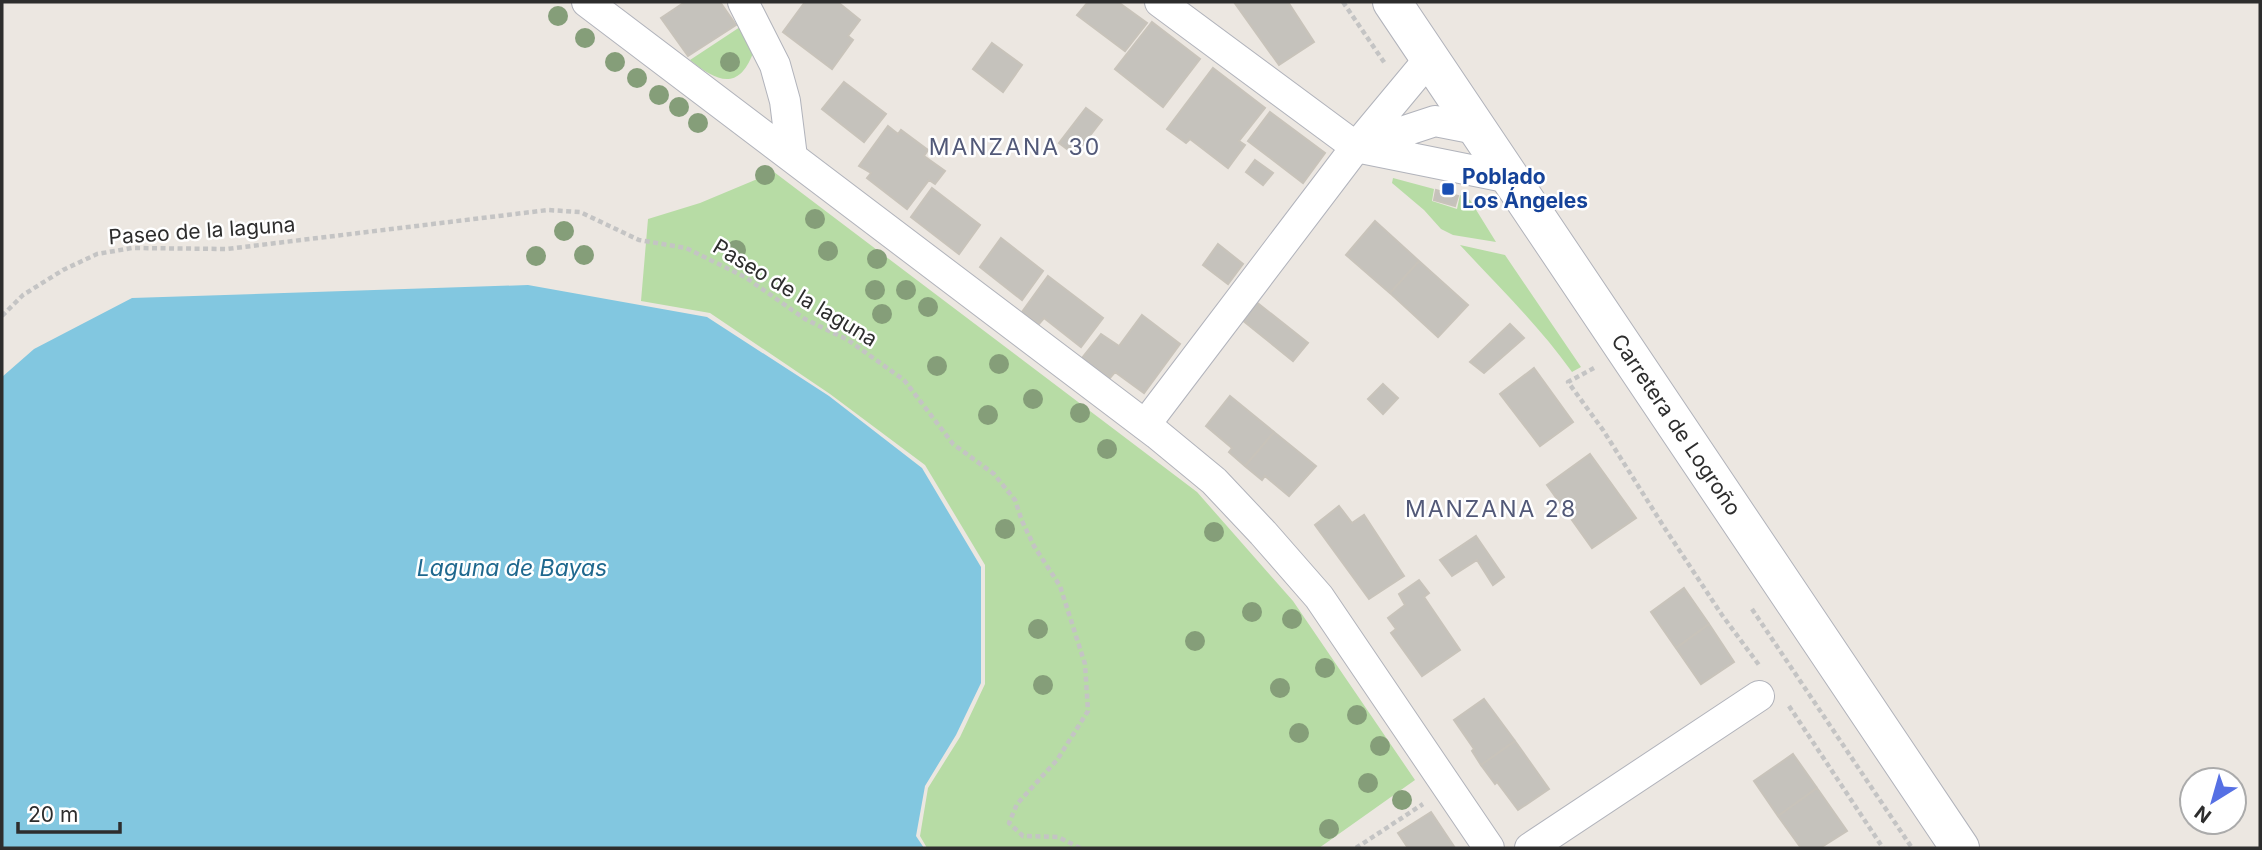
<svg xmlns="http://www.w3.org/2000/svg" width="2262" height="850" viewBox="0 0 2262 850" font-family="Inter,sans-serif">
<rect width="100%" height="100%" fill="#ece7e1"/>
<!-- green -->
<path fill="#b7dca5" d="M740 27 753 53C738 93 715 80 690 60Z
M774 172 1197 492 1293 601 1415 780 1319 848H927L920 836 928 788 960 737 985 684V565L925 465 830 394 710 313 641 301 648 219 700 203Z
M1393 178 1434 189 1432 201 1457 209 1460 195 1470 200 1496 242 1453 235 1441 229 1424 210 1392 183Z
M1460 245 1505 255 1581 367 1572 372C1539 326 1499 287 1460 245Z"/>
<!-- water -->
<path fill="#82c7e0" d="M528 285 707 317 829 396 922 468 981 567V683L956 735 925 786 916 836 924 848H2V377L34 349 132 298Z"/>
<!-- building -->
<path fill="#c5c2bc" stroke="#c8c3ba" stroke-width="2" d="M685 2H720L736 25 688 56 661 18Z
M805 2H840L839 3 860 20 848 36 853 40 832 69 783 32Z
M1088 2H1118L1147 23 1125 51 1077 15Z
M1234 2H1288L1314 42 1279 65Z
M1152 22 1200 59 1163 107 1115 69Z
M992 43 1022 65 1003 92 973 69Z
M1213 68 1265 108 1239 141 1245 145 1228 168 1190 139 1186 143 1167 129Z
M844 82 886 114 864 142 822 109Z
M1086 108 1102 120 1075 155 1059 143Z
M1270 112 1325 153 1303 183 1248 141Z
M888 126 898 134 901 130 928 150 924 156 945 171 935 184 929 180 907 209 867 178 871 173 859 166Z
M1255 160 1273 173 1263 185 1246 172Z
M932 188 980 225 959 254 911 217Z
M1436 190 1458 196 1455 206 1434 200Z
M1375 221 1419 261 1390 293 1346 255Z
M1001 238 1043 271 1022 300 980 267Z
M1218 244 1243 264 1228 284 1203 265Z
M1419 261 1468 305 1438 337 1390 293Z
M1048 276 1103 318 1081 347 1044 318 1039 324 1022 312Z
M1255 301 1308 343 1293 361 1241 319Z
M1142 315 1180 344 1144 393 1115 372 1110 378 1082 358 1101 334 1119 346Z
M1510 324 1524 338 1484 373 1470 362Z
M1534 368 1573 422 1540 446 1500 394Z
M1383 384 1398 398 1383 414 1368 399Z
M1230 396 1274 432 1245 466 1229 452 1232 448 1206 426Z
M1274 432 1316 466 1289 496 1265 476 1262 480 1245 466Z
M1590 454 1636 518 1592 548 1547 485Z
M1339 506 1352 523 1364 515 1404 576 1369 599 1315 525Z
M1476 536 1504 577 1493 585 1477 560 1452 576 1440 560Z
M1419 580 1429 593 1424 597 1460 650 1422 676 1391 633 1396 629 1388 618 1405 605 1399 594Z
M1684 588 1709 624 1676 648 1651 612Z
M1709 624 1734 662 1701 684 1676 648Z
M1484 699 1515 741 1481 765 1472 751 1474 749 1454 720Z
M1515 741 1549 789 1518 810 1497 782 1495 784 1481 765Z
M1793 754 1817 788 1778 816 1754 781Z
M1817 788 1847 831 1820 848H1801L1778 816Z
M1431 812 1455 848H1408L1398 833Z"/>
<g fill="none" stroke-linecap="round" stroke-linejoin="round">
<!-- minor casing -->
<g stroke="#b1b3bb" stroke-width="32">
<path id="minor" d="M587 2 1157 434 1214 481 1263 533 1319 597 1489 848
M743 2 775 65 785 101 792 157
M1160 2 1356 147 1510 178
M1356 147 1435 121 1476 129
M1145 425 1356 147 1430 58
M1530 848 1759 696"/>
</g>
<!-- secondary casing -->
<g stroke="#b1b3bb" stroke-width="40">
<path id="secondary" d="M1392 2 1960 848"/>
</g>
<!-- path -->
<path stroke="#c4c4c4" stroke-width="4.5" stroke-dasharray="5 3.5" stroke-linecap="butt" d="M1343 2 1386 65
M2 316 23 295 63 270 97 254 132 248 227 249 548 210 580 212 639 240 686 248 745 277 805 319 848 340 904 380 953 444 994 474 1015 500 1022 521 1034 546 1060 586 1085 664 1088 711 1057 760 1017 804 1009 823 1023 836 1058 837 1080 848
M1594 368 1568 382 1603 430 1664 527 1722 615 1759 665
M1752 609 1912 848
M1789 706 1883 848
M1356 848 1423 804"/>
<!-- minor -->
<use href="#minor" stroke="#fff" stroke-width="30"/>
<!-- secondary -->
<use href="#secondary" stroke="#fff" stroke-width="38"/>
</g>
<!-- trees -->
<g fill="#859e79">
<circle cx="558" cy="16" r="10"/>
<circle cx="585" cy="38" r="10"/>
<circle cx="615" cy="62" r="10"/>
<circle cx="730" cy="62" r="10"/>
<circle cx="637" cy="78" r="10"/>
<circle cx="659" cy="95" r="10"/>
<circle cx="679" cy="107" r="10"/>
<circle cx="698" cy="123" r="10"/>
<circle cx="765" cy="175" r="10"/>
<circle cx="815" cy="219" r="10"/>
<circle cx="564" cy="231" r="10"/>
<circle cx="736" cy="250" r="10"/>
<circle cx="828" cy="251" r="10"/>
<circle cx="584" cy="255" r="10"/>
<circle cx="536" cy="256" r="10"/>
<circle cx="877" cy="259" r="10"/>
<circle cx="875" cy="290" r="10"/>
<circle cx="906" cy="290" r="10"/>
<circle cx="928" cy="307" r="10"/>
<circle cx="882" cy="314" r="10"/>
<circle cx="999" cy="364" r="10"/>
<circle cx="937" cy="366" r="10"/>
<circle cx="1033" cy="399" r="10"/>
<circle cx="1080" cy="413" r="10"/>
<circle cx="988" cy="415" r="10"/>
<circle cx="1107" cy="449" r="10"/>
<circle cx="1005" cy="529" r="10"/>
<circle cx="1214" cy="532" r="10"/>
<circle cx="1252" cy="612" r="10"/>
<circle cx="1292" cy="619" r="10"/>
<circle cx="1038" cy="629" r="10"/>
<circle cx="1195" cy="641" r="10"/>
<circle cx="1325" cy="668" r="10"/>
<circle cx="1043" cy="685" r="10"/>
<circle cx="1280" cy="688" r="10"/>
<circle cx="1357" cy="715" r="10"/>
<circle cx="1299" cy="733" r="10"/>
<circle cx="1380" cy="746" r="10"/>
<circle cx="1368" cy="783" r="10"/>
<circle cx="1402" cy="800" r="10"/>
<circle cx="1329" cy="829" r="10"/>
</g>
<!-- markers -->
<rect fill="#1a4fb4" stroke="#fff" stroke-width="2.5" x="1441" y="182" width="14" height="14" rx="3.5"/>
<g text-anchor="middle" stroke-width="5" stroke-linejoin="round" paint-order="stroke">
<!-- transit labels -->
<g font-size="21" font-weight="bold" fill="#164399" stroke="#fff" text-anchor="start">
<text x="1462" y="184">Poblado<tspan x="1462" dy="24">Los Ángeles</tspan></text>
</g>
<!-- street labels -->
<g font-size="21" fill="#2d2d2d" stroke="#fff">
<text transform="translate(202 231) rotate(-4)" y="7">Paseo de la laguna</text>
<text transform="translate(795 293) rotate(31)" y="7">Paseo de la laguna</text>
<text transform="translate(1676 425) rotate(56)" y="7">Carretera de Logroño</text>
</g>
<!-- neighbourhood labels -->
<g font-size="23" letter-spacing="2" fill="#525978" stroke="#fff">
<text x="1015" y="155">MANZANA 30</text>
<text x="1491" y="517">MANZANA 28</text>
</g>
<!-- water labels -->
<g font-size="23" font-style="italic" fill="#1f688e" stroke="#fff">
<text x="512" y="576">Laguna de Bayas</text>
</g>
</g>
<!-- border -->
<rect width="2262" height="850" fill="none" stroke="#2d2d2d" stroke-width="7"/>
<!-- north arrow -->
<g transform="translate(2213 801) rotate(217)"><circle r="33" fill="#ffffff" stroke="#ababab" stroke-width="2"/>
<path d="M0-5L12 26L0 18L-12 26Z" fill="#5670e4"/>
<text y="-10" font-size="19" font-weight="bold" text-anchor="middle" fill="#2d2d2d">N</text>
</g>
<!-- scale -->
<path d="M18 822v10h102v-10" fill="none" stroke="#2d2d2d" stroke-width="3.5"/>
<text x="28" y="822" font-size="21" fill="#2d2d2d" stroke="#ffffff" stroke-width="5" paint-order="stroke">20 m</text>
</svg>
